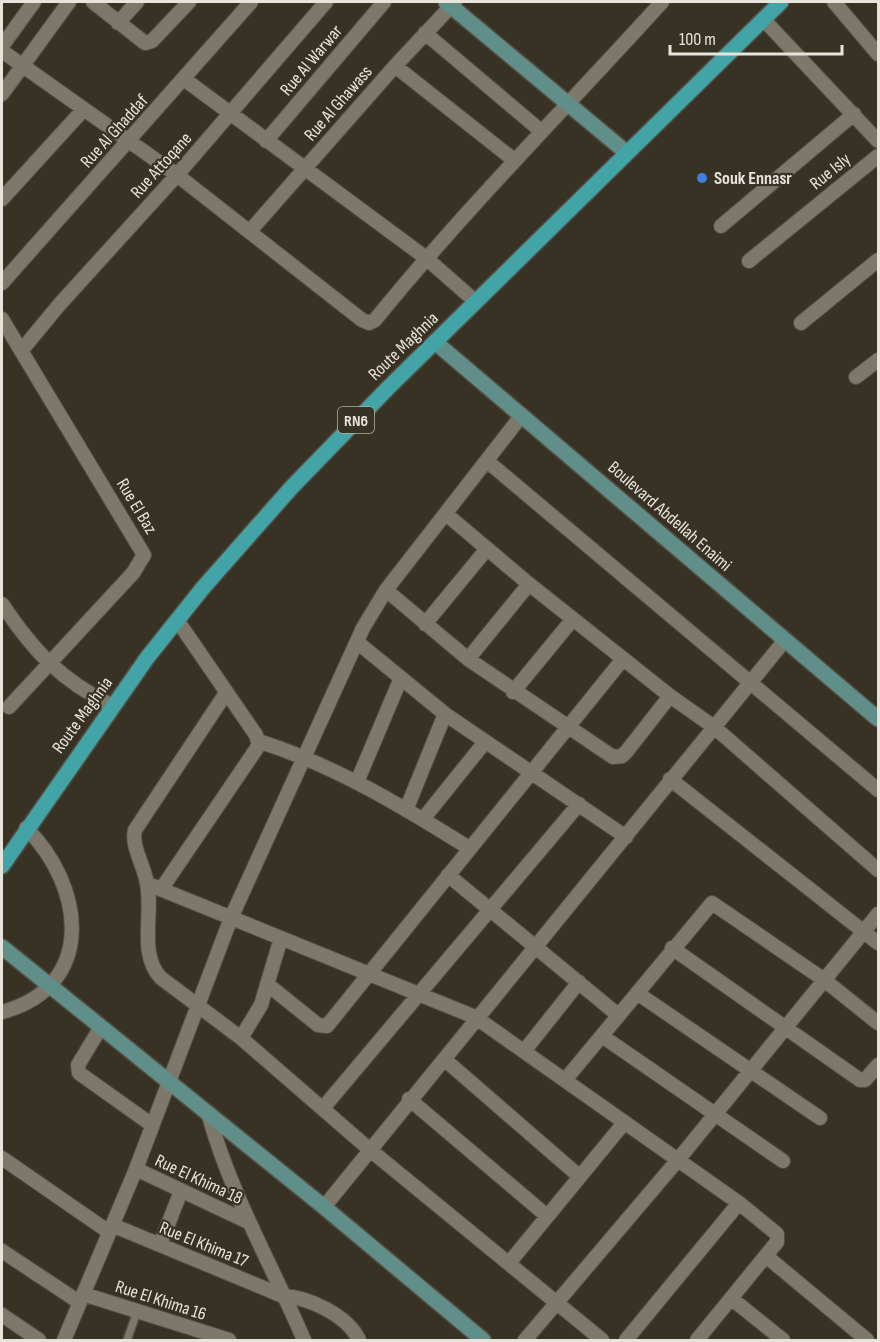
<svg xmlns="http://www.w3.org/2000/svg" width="880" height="1342" viewBox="0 0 880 1342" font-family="'Sofia Sans Condensed',sans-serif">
<rect width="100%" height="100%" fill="#383225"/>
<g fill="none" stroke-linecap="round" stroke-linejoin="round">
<!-- lane casing -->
<g stroke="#534f44" stroke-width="10">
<path id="lane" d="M127 1340 137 1312"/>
</g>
<!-- street casing -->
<g stroke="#534f44" stroke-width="16">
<path id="street" d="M93 2 145 43 152 41 189 2
M834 2 878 54
M763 19 878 141
M118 23 137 2
M425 33 541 131
M2 46 34 2
M2 51 177 175 362 320 369 323 375 320C465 209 566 108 662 2
M395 66 514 160
M184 79 426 258 476 302
M2 94 69 2
M266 141 384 2
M2 199 84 109
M721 226 854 114
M250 231 395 66 455 2
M749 261 878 156
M2 283 251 2
M2 319 144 555 133 573 9 707
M801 323 878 260
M21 351 59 305 177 175 326 2
M856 377 878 360
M487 461 878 790
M446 514 529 584 670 696 714 727 878 870
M386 590 468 659 613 757 622 756 627 751 670 696
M2 604C34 652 60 679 112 706
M425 624 486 550
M357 642 445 714 626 837
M468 659 529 584
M513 692 573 619
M226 693 135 830C131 845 143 864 146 879 155 911 137 953 161 978L241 1038 369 1149 602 1340
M258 741C334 765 402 806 469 848
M670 779 878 943
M357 782 401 678
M406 810 445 714
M423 819 485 742
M448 875 618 1015
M148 884 475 1017 739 1203 777 1234V1242L697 1340
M162 888 259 745 256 735 177 620
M672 948 860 1080H865L878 1065
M267 984 318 1025 327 1026 623 659
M637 993 820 1118
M2 1012C98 986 84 885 26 828
M101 1027 78 1065 79 1073 152 1125
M602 1036 783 1161
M241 1038 261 1005 281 938
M525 1050 579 982
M444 1059 579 1176
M565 1080 712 903 823 979 878 1023
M409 1099 547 1216
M323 1108 579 804
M209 1116C231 1195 272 1265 304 1340
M2 1158 109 1232
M136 1169 246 1221
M324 1207 785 640
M112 1225 283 1296C309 1297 348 1316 359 1340
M160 1245 181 1191
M2 1251 79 1302
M766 1256 867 1340
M509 1263 624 1123
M83 1294 229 1340
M732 1299 783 1340
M2 1315 39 1340
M64 1340 136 1169 231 918 363 628 386 590 522 415
M525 1340 677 1161 878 914
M626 1340 739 1203"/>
</g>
<!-- secondary casing -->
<g stroke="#534f44" stroke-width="18">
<path id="secondary" d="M446 2 627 153
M435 342 878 719
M2 947 324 1207 483 1340"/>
</g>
<!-- primary casing -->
<g stroke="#534f44" stroke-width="18">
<path id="primary" d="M2 866 147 658 202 589 291 488 389 387 781 2"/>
</g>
<!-- lane -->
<use href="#lane" stroke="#7e786a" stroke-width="7"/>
<!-- street -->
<use href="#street" stroke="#7e786a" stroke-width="14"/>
<!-- secondary -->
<use href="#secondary" stroke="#608e88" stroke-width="15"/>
<!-- primary -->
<use href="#primary" stroke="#42a4a6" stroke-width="15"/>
</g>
<!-- markers -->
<circle fill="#3f7fe0" stroke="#383225" stroke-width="2" cx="702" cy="178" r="6"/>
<g text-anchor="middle" stroke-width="4.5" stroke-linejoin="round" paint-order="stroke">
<!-- shield labels -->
<rect fill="#383225" stroke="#b2afa5" stroke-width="1.5" x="338" y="407" width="36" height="26" rx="4.5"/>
<g font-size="16" font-weight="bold" fill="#e7e4dc">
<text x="356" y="426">RN6</text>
</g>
<!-- street labels -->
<g font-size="18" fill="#e7e4dc" stroke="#383225">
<text transform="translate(311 60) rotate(-50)" y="6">Rue Al Warwar</text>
<text transform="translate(338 103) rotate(-49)" y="6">Rue Al Ghawass</text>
<text transform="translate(114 131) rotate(-48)" y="6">Rue Al Ghaddaf</text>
<text transform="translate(161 165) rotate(-48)" y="6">Rue Attoqane</text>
<text transform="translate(830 171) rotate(-39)" y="6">Rue Isly</text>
<text transform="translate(403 346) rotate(-44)" y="6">Route Maghnia</text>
<text transform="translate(137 506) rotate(59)" y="6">Rue El Baz</text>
<text transform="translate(670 516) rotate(41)" y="6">Boulevard Abdellah Enaimi</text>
<text transform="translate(82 715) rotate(-54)" y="6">Route Maghnia</text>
<text transform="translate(199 1179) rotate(25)" y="6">Rue El Khima 18</text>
<text transform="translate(204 1244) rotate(22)" y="6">Rue El Khima 17</text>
<text transform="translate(161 1300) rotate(18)" y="6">Rue El Khima 16</text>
</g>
<!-- poi labels -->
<g font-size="18" font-weight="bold" fill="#e7e4dc" stroke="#383225" text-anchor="start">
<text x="714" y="184">Souk Ennasr</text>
</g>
</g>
<!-- border -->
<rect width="880" height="1342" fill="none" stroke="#e7e4dc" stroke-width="6"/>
<!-- scale -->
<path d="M670 45v9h172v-9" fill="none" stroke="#e7e4dc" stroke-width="3"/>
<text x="679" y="45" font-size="18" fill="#e7e4dc" stroke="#383225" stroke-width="4.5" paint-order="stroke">100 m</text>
</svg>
